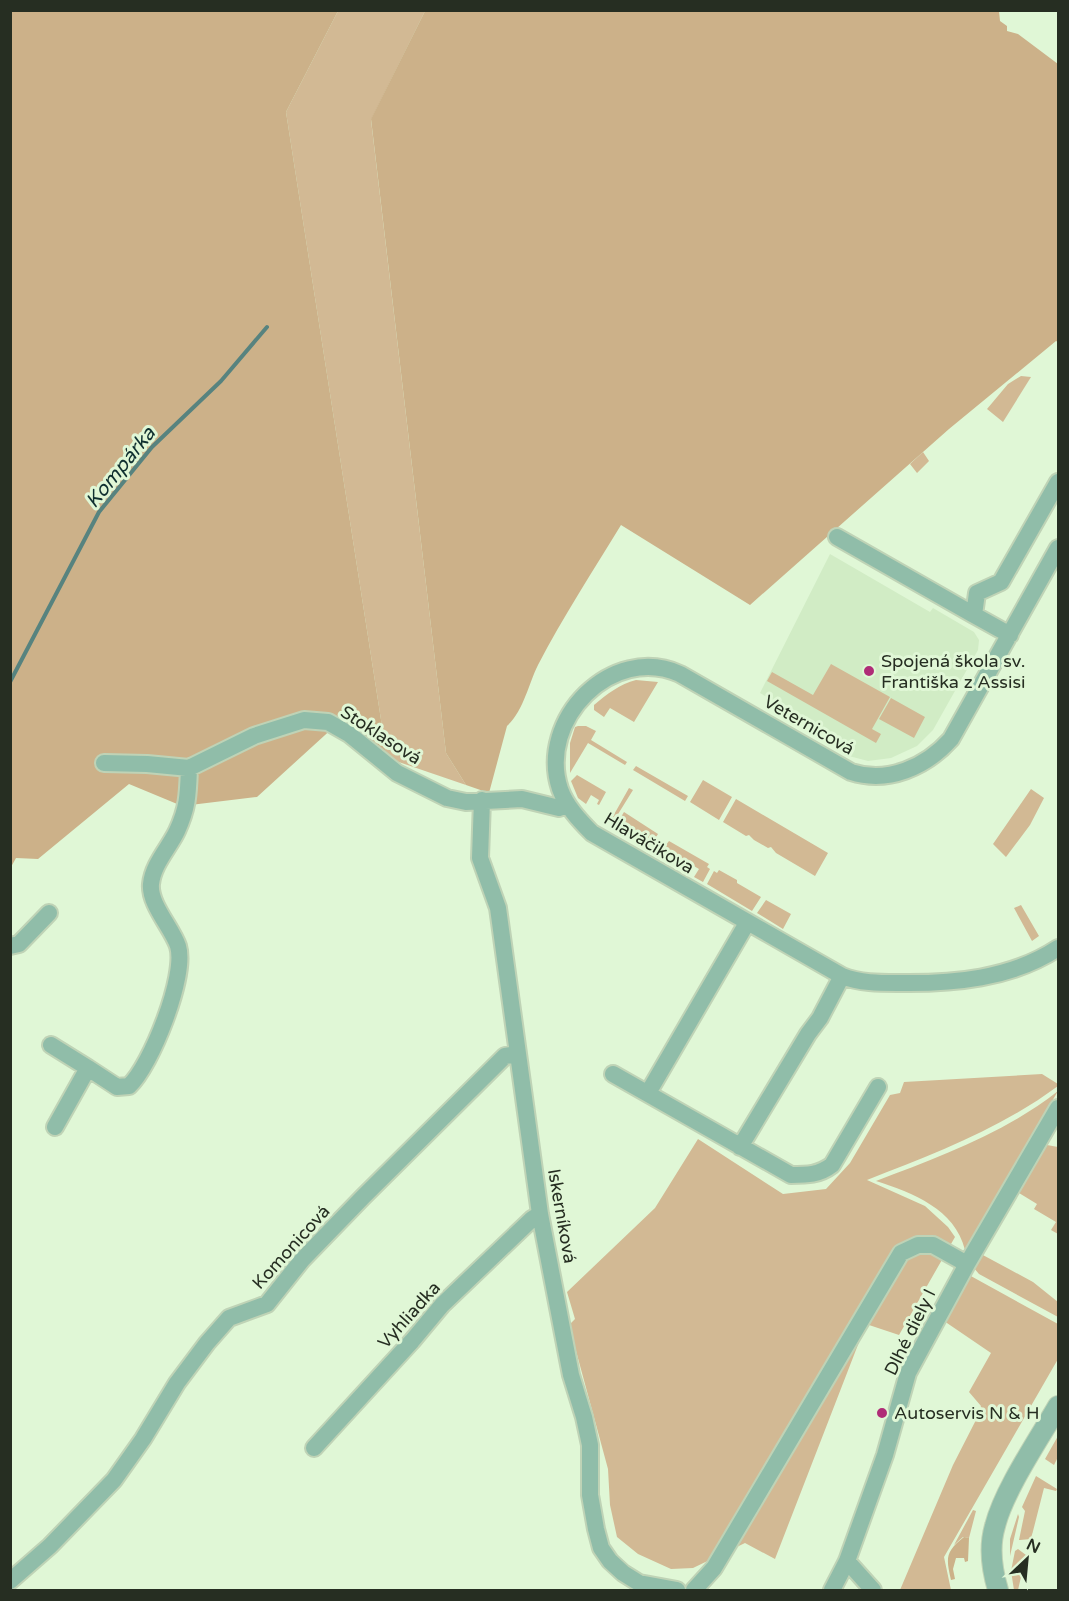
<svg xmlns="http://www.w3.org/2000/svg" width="1069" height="1601" viewBox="0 0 1069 1601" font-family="'Varela Round',sans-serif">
<rect width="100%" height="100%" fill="#e0f7d6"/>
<!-- built -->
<path fill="#d1ecc5" d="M830 554 930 612 933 608 974 632 979 640 978 650 933 730 917 746 891 758 868 761 849 756 844 742 760 693Z"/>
<!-- green -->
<path fill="#d2b994" d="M338 11H425L371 120 446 753 466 785 387 758 286 112Z
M1021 376 1031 377 1003 422 987 409 1008 384Z
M923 452 929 461 917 473 910 464Z
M831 664 890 697 872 729 881 734 876 743 767 681 772 672 813 695Z
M636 680 658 682 634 722 610 708 604 717 594 710V705C607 694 620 684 636 680Z
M891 698 925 717 914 738 879 719Z
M578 726H586L596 731 591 740 627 762 625 765 588 743 570 773V743L575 727Z
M636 766 688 796 685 801 633 770Z
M577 775 606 792 599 805 597 804 599 800 591 795 586 804 578 798 571 781Z
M703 780 732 797 719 820 690 802Z
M629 788 633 790 615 819H613L612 818Z
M1031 789 1044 798 1030 825 1006 857 993 844Z
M736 799 828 853 815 876 776 853 771 847 768 848 754 840 749 835 746 836 723 822Z
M624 812 658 834 655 839 658 841 656 844 618 822Z
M669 841 709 864 707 867 710 869 703 882 694 877 699 869 661 847 663 843 666 845Z
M719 870 737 880V883L761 897 752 911 707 884 714 871 717 873Z
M766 900 791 914 783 929 757 913Z
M1021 905 1039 936 1032 941 1014 908Z
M1042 1074 1058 1084V1086C1000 1129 934 1154 867 1180L925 1206 948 1227 955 1237 899 1335 866 1324 775 1559 745 1543 693 1568 671 1569 638 1554 617 1537 610 1505 608 1469 569 1325 575 1319 567 1292 655 1208 698 1139 783 1194 826 1189 850 1163 890 1095 900 1093 904 1082Z
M1058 1091 965 1250C955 1209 913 1193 876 1181 939 1157 1005 1133 1058 1091Z
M1047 1145 1058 1147V1234L1051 1230 1056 1222 1034 1209 1037 1204 1019 1193Z
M981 1254 1033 1282 1058 1302V1317L979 1274 973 1267Z
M969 1275 1058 1324V1359L944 1557 951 1590H900L953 1465 977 1418 981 1406 969 1392 991 1353 944 1321Z
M1058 1436V1457L1054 1465 1045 1459Z
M1036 1476 1057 1489 1056 1491 1044 1488 1031 1539 1020 1540H1019L1025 1511 1022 1507Z
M973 1510 976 1511 969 1538 963 1537 954 1545Z
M1018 1514 1019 1517 1010 1556V1539Z
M1018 1549 1026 1555 1018 1590H1014L1011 1571 1015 1551Z"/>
<!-- forest -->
<path fill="#ccb189" d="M11 11H338L286 112 387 758 347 715 257 797 182 806 129 784 38 859 16 858 11 867Z
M425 11H999L1000 21 1007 26V31L1018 34 1058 64V342L1056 341 949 429 750 605 621 525C593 571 563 617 538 665 528 685 524 710 507 726L489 793 466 785 446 753 371 119Z
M964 1537 969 1538 968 1561 965 1562 964 1558H956L953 1569 955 1579 951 1580C946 1558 945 1552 964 1537Z"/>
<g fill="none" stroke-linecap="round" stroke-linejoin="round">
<!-- stream -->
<path stroke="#57837f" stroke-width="4" d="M10 682 99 512 152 447 221 381 267 327"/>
<!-- minor casing -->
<g stroke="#bfd3b6" stroke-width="20">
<path id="minor" d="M837 537 974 615
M1058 548 951 739C926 767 888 784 851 772L680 674C612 643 537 720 560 789 566 806 579 820 592 833L842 976C860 983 879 983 897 983 953 984 1011 979 1058 948
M1010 635 974 615 977 593 1001 582 1058 482
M104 763 147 764 189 768 254 736 304 720 328 722 349 734 397 773 447 798 466 802 522 799 559 808 567 805
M482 800 480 858 498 908 540 1214 571 1375 584 1417 590 1445V1495L596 1529 601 1548 610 1561 623 1573 639 1583 677 1590
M10 946 19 944 49 913
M51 1045 88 1068
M613 1074 791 1175C807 1175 819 1175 832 1165L878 1087
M648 1093 747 923
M55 1127 88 1068 117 1087 129 1086C151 1066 187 975 178 946 172 928 149 904 151 884 153 864 169 848 177 831 188 807 188 794 189 768
M740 1147 808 1034 820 1018 842 976
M314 1448 412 1341 442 1305 532 1219 540 1214
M847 1561 873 1590
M10 1581 50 1546 114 1480 143 1439 177 1383 207 1343 229 1318 267 1304 302 1260 363 1197 505 1056 517 1054
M694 1590 714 1568 901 1253 918 1245H933L967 1264
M832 1590 847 1561 885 1455 908 1373 967 1264 1058 1108"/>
</g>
<!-- tertiary casing -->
<g stroke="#bfd3b6" stroke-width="22">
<path id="tertiary" d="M998 1590C992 1570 989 1546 995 1526 1004 1490 1039 1439 1058 1406"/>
</g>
<!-- minor -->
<use href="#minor" stroke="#90bda9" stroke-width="16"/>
<!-- tertiary -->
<use href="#tertiary" stroke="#90bda9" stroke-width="20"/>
</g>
<!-- markers -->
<g fill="#af2c77" stroke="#e0f7d6" stroke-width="2">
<circle cx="869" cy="671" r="6"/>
<circle cx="882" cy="1413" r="6"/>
</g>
<g text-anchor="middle" stroke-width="6" stroke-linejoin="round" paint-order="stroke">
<!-- poi labels -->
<g font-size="18" fill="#262e22" stroke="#e0f7d6" text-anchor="start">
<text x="881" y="667">Spojená škola sv.<tspan x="881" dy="21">Františka z Assisi</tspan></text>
<text x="894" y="1419">Autoservis N &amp; H</text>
</g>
<!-- street labels -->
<g font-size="18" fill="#262e22" stroke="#e0f7d6">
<text transform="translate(809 725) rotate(30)" y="6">Veternicová</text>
<text transform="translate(381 735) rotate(33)" y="6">Stoklasová</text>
<text transform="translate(649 843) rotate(31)" y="6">Hlaváčikova</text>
<text transform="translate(562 1216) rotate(80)" y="6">Iskerníková</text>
<text transform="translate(291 1247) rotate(-48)" y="6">Komonicová</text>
<text transform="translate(409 1315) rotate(-48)" y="6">Vyhliadka</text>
<text transform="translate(910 1332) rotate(-64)" y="6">Dlhé diely I</text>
</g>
<!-- water labels -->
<g font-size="20" font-style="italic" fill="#103030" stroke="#e0f7d6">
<text transform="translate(120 467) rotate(-51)" y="7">Kompárka</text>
</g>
</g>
<!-- border -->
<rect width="1069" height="1601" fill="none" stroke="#262e22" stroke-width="24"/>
<!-- north arrow -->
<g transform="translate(1027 1559) rotate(26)" stroke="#e0f7d6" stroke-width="4.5" paint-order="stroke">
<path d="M0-4.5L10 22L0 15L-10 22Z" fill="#262e22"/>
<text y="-9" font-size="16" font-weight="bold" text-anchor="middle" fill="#262e22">N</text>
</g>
</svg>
